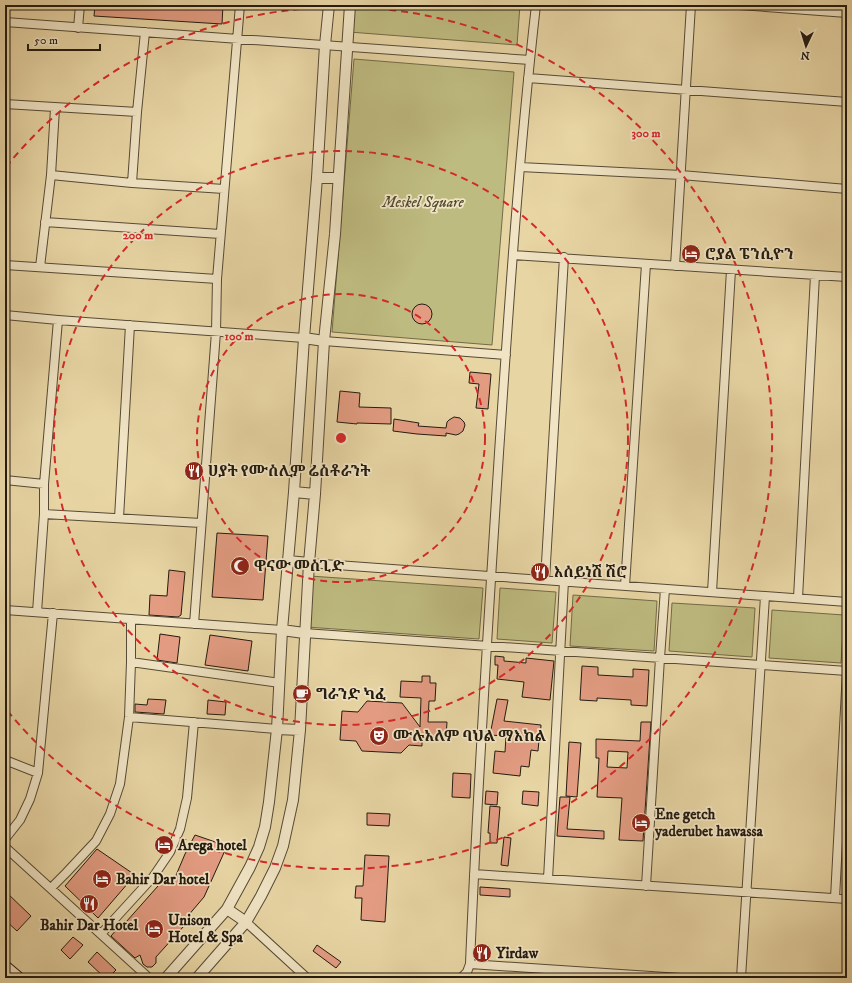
<svg xmlns="http://www.w3.org/2000/svg" width="852" height="983" viewBox="0 0 852 983" font-family="'IM FELL DW Pica','Noto Serif Ethiopic',serif">
<rect width="100%" height="100%" fill="#e8d5a4"/>
<filter id="stains"><feTurbulence type="fractalNoise" baseFrequency=".005" numOctaves="4"/><feColorMatrix values="0 0 0 0 .2 0 0 0 0 .09 0 0 0 0 .02 0 0 0 .5 -.17"/></filter>
<radialGradient id="worn" r=".72"><stop offset=".6" stop-color="#630" stop-opacity="0"/><stop offset="1" stop-color="#630" stop-opacity=".3"/></radialGradient>
<!-- green -->
<path fill="#bebb80" stroke="#716b48" d="M351 5H520L517 45 349 32Z
M354 59 514 72 492 345 332 332Z
M310 576 483 588 479 639 306 627Z
M500 588 556 592 552 643 497 639Z
M573 595 657 601 654 651 570 646Z
M672 603 755 608 752 657 669 651Z
M772 610 844 615 841 663 769 658Z"/>
<!-- building -->
<path fill="#e39c82" stroke="#241b10" fill-rule="evenodd" d="M95 5H223L222 24 94 16Z
M412 314a10 10 0 1 1 20 0a10 10 0 1 1-20 0Z
M470 372 491 374 488 409 476 408 479 384 469 383Z
M340 391 360 393 359 407 391 408V424L357 423V424L337 422Z
M454 417 460 418 464 422 465 425 463 431 459 434 456 435 446 433V436L417 434 393 431 394 419 419 423 418 426 446 428 447 422 449 420Z
M217 533 268 536 263 600 212 597Z
M169 570 185 572 181 615 178 617 149 615 150 595 167 596Z
M160 634 180 637 177 663 157 660Z
M210 635 252 641 248 671 205 665Z
M495 656 504 657V661L526 663V658L554 661 550 700 522 697 524 682 497 679 498 665H495Z
M582 666 598 667V675L633 677V669L649 670 647 706 631 705V700L597 698V701L580 700Z
M422 676H430V683H436L435 701H429L428 722H447L446 737 422 736V746L409 745 401 753 362 751 356 741 340 740 342 711 358 712 367 701 402 703 420 727 421 698 400 697 401 681 422 682Z
M148 699 166 700 164 714 135 712V704L147 705Z
M497 699 508 700 504 721 541 725 540 740H539L538 751 531 750 529 767 521 766 520 776 493 773 495 751 505 752 506 736 490 735Z
M208 700 226 702 225 715 207 714Z
M641 722H651L643 841 619 840 622 798 597 797 599 758H596V739L640 741ZM608 751 628 752 627 768 607 767Z
M569 742 581 743 577 797 566 796Z
M453 773 471 774 470 798 452 797Z
M486 791 498 792 497 805 485 804Z
M523 791 539 792 538 806 522 804Z
M560 797H570L567 829 604 831V839L557 836Z
M490 806 500 807 497 843H490V833H488Z
M367 813 390 814 389 826 367 825Z
M195 835 227 846 204 897 181 924 184 926 156 957V963L152 967H147L143 964 140 955 135 958 111 936 124 921 126 922 166 877 174 880 185 854Z
M504 837 511 838 508 866 501 865Z
M97 849 135 875 98 918 65 886Z
M365 855 389 856 385 922 361 920 362 898H355L356 886H363Z
M480 887 510 889V897L480 895Z
M5 891 31 916 17 931 5 920Z
M73 937 83 945 70 959 61 950Z
M317 945 341 962 336 968 313 951Z
M97 952 116 970 108 978H105L88 962Z"/>
<g fill="none" stroke-linecap="round" stroke-linejoin="round">
<!-- minor casing -->
<g stroke="#554a35" stroke-width="10">
<path id="minor" d="M739 5 847 13
M5 22 530 60
M78 28 80 5
M528 78 847 102
M5 104 137 112
M520 167 681 175 847 189
M51 175 132 183 224 189
M132 183 137 112 145 32
M45 222 220 234
M513 255 847 277
M5 265 217 279
M675 266C681 179 685 92 691 5
M40 267 51 175 55 108
M5 315 58 320 304 338
M324 341 506 355
M5 480 44 484
M44 514 201 523
M119 518 130 325
M309 563 847 602
M545 580 564 257
M625 586 646 264
M712 592 731 270
M798 598 815 275
M5 610 282 630
M37 612 44 514V484L58 320
M194 624 216 332 217 279 240 5
M304 633 847 671
M131 662 280 683
M129 717 277 729
M5 760 38 773
M5 839 20 820 30 799 38 773 53 613
M5 847 149 978
M474 874 847 899
M548 879 564 581
M646 886 660 658 665 589
M51 888 66 873 96 841 110 814 120 784 129 717 131 662V619
M835 898 847 671
M246 922 307 978
M101 934 153 877 170 852 180 829 187 798 194 722
M470 964 681 978
M461 978 467 972 470 964C477 793 488 623 499 453 509 303 519 154 536 5
M741 978 765 596"/>
</g>
<!-- tertiary casing -->
<g stroke="#554a35" stroke-width="12">
<path id="tertiary" d="M317 178H338
M304 338 324 341
M294 492 315 494
M288 561 309 563
M282 630 304 633
M277 729 300 730
M227 909 246 922
M166 978 227 909 250 867 259 847 265 827 269 802 277 729 282 630 294 492 304 338 317 178 325 45 329 5
M197 978 246 922 261 896 275 868 283 846 293 800 300 730 309 563 315 494 324 341 335 234 350 5"/>
</g>
<!-- secondary casing -->
<g stroke="#241b10" stroke-width="14">
<path id="secondary" d="M5 967 18 978"/>
</g>
<!-- minor -->
<use href="#minor" stroke="#f0e4c4" stroke-width="8"/>
<!-- tertiary -->
<use href="#tertiary" stroke="#f0e4c4" stroke-width="10"/>
<!-- secondary -->
<use href="#secondary" stroke="#f0e4c4" stroke-width="12"/>
</g>
<!-- distance rings -->
<g fill="none" stroke="#d62828" stroke-width="2" stroke-dasharray="7 5">
<circle cx="341" cy="438" r="144"/>
<circle cx="341" cy="438" r="287"/>
<path d="M6 167A431 431 0 1 1 6 709"/>
</g>
<!-- icons -->
<defs>
<g id="hotel-disc" transform="scale(1)"><circle r="9.5" fill="#8f2418" stroke="#f0e4c4"/><path d="M-6-4.5h1.5V1H6V5H4.5V3h-9V5H-6ZM-4 0a1.8 1.8 0 1 1 3.6 0ZM.5 0V-2.5h3Q6-2.5 6 0Z" fill="#fff"/></g>
<g id="restaurant-disc" transform="scale(1)"><circle r="9.5" fill="#8f2418" stroke="#f0e4c4"/><path d="M-5-6h1v4h1v-4h1v4h1v-4h1v5L-1.5 .5V6h-2V.5L-5-1ZM5-6V6H3V1.5H1.5Q1.5-4 5-6Z" fill="#fff"/></g>
<g id="mosque-disc" transform="scale(1)"><circle r="9.5" fill="#8f2418" stroke="#f0e4c4"/><path d="M3.5-4.9A6 6 0 1 0 3.5 4.9A5 5 0 1 1 3.5-4.9Z" fill="#fff"/></g>
<g id="cafe-disc" transform="scale(1)"><circle r="9.5" fill="#8f2418" stroke="#f0e4c4"/><path d="M-5.5-4.5H6V0H3Q3 3.5 0 3.5H-2.5Q-5.5 3.5-5.5 0ZM3-3.2v2h1.7v-2ZM-6 4.5H4V6H-6Z" fill="#fff"/></g>
<g id="theatre-disc" transform="scale(1)"><circle r="9.5" fill="#8f2418" stroke="#f0e4c4"/><path d="M-5-5.5Q0-4 5-5.5V0Q5 5 0 6Q-5 5-5 0ZM-3.3-2.5H-1v1.5H-3.3ZM1-2.5H3.3v1.5H1ZM-2.8 1Q0 5.5 2.8 1Z" fill="#fff"/></g>
</defs>
<g fill-rule="evenodd">
<use href="#hotel-disc" x="691" y="254"/>
<use href="#restaurant-disc" x="194" y="471"/>
<use href="#mosque-disc" x="240" y="566"/>
<use href="#restaurant-disc" x="540" y="572"/>
<use href="#cafe-disc" x="302" y="694"/>
<use href="#theatre-disc" x="379" y="736"/>
<use href="#hotel-disc" x="641" y="823"/>
<use href="#hotel-disc" x="164" y="845"/>
<use href="#hotel-disc" x="102" y="879"/>
<use href="#restaurant-disc" x="89" y="904"/>
<use href="#hotel-disc" x="154" y="929"/>
<use href="#restaurant-disc" x="482" y="953"/>
</g>
<g text-anchor="middle" stroke-width="3.5" stroke-linejoin="round" paint-order="stroke">
<!-- park labels -->
<g font-size="15" font-style="italic" fill="#524b32" stroke="#f0e4c4">
<text x="423" y="207">Meskel Square</text>
</g>
<!-- poi labels -->
<g font-size="15" font-weight="bold" fill="#241b10" stroke="#f0e4c4" text-anchor="start">
<text x="705" y="259">ሮያል ፔንሲዮን</text>
<text x="208" y="476">ሀያት የሙስሊም ሬስቶራንት</text>
<text x="254" y="571">ዋናው መስጊድ</text>
<text x="554" y="577">እሰይነሽ ሽሮ</text>
<text x="316" y="699">ግራንድ ካፈ</text>
<text x="393" y="741">ሙሉአለም ባህል ማእከል</text>
<text x="655" y="819">Ene getch<tspan x="655" dy="17">yaderubet hawassa</tspan></text>
<text x="178" y="850">Arega hotel</text>
<text x="116" y="884">Bahir Dar hotel</text>
<text x="168" y="925">Unison<tspan x="168" dy="17">Hotel &amp; Spa</tspan></text>
<text x="89" y="930" text-anchor="middle">Bahir Dar Hotel</text>
<text x="496" y="958">Yirdaw</text>
</g>
</g>
<circle cx="341" cy="438" r="6" fill="#d62828" stroke="#f0e4c4" stroke-width="2"/>
<g font-size="12" text-anchor="middle" font-weight="bold" fill="#d62828" stroke="#f0e4c4" stroke-width="3.5" stroke-linejoin="round" paint-order="stroke">
<text x="646" y="137">300 m</text>
<text x="138" y="239">200 m</text>
<text x="239" y="340">100 m</text>
</g>
<!-- margin -->
<rect width="852" height="983" fill="none" stroke="#e8d5a4" stroke-width="20"/>
<rect x="6" y="6" width="840" height="971" fill="none" stroke="#241b10" stroke-width="2"/>
<rect x="10" y="10" width="832" height="963" fill="none" stroke="#241b10"/>
<!-- north arrow -->
<g transform="translate(806 46) rotate(184)" stroke="#f0e4c4" stroke-width="3" paint-order="stroke">
<path d="M0-3L7 15L0 10L-7 15Z" fill="#241b10"/>
<text y="-6" font-size="11" font-weight="bold" text-anchor="middle" fill="#241b10">N</text>
</g>
<!-- scale -->
<path d="M28 44v6h72v-6" fill="none" stroke="#241b10" stroke-width="2"/>
<text x="34" y="44" font-size="12" fill="#241b10" stroke="#f0e4c4" stroke-width="3" paint-order="stroke">50 m</text>
<rect width="100%" height="100%" filter="url(#stains)"/>
<rect width="100%" height="100%" fill="url(#worn)"/>
</svg>
